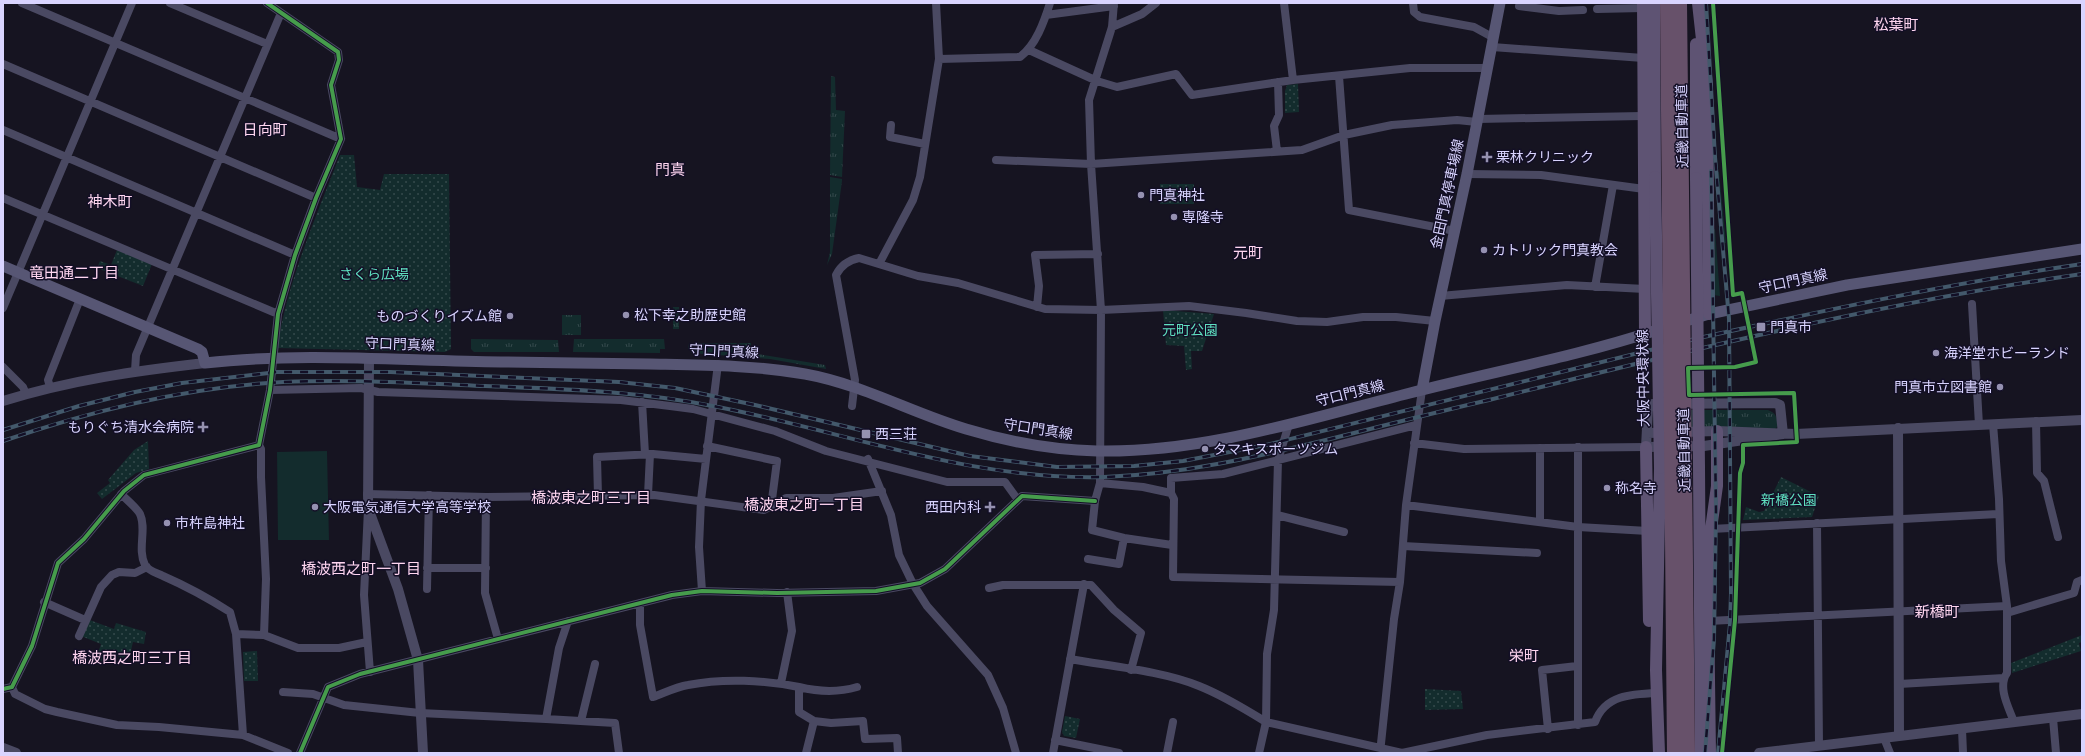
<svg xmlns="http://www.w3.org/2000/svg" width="2085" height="756" viewBox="0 0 2085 756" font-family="'Alegreya Sans','Noto Sans JP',sans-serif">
<defs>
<pattern id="grass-tufts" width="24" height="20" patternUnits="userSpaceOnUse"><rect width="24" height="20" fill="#132c2d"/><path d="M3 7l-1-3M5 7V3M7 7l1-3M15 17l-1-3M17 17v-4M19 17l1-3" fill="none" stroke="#354a4c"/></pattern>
<pattern id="park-dots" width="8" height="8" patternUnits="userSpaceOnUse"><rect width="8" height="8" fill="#132c2d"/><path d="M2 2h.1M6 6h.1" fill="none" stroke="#354a4c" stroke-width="1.8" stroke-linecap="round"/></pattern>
</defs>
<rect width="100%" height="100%" fill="#161421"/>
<!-- grass -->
<path fill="url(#grass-tufts)" d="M831 76 835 77 836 110 845 111 842 177 830 175Z
M830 177 842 179V181L832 254 827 265 830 252Z
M673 307H679V329H673Z
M562 315H581V335H562Z
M471 339 558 340 559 352H474L471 349Z
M574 339H664L665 349H660V353L573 352Z
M689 343H751V353L825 365 826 369 770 359 691 353V349H688Z
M1656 410H1768C1776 413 1777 417 1778 426L1775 429 1655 428 1653 425V414Z"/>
<!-- park -->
<path fill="url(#park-dots)" d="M1298 84 1299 112 1285 113V91L1287 85Z
M340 155H354L357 187 380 190 384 174H449L451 349 445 352 277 348C288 280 315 219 340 155Z
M1160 184H1194V204H1160Z
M117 250 152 264 143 286 97 268 100 261 111 265Z
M1163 310 1214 314 1202 351H1191L1192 369 1186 370 1184 346 1166 345Z
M148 441 149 469 136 473 102 499 97 493 110 483 108 480 134 450Z
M1781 477 1819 496 1812 517 1743 520 1746 507 1759 512 1764 511Z
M87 619 114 629 116 623 146 632 144 644 133 642 129 659 105 653 102 661 96 659 101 644 81 636Z
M2082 635V642L2079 643 2081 651 2012 673 2011 663Z
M257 651 258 681H244L243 652Z
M1425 689 1461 691 1463 709 1425 710Z
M1065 716 1080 719 1076 738 1064 736 1062 732Z"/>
<!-- garden -->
<path fill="#132c2d" d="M1716 172H1719L1726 243H1720Z
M1715 229 1720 296 1713 295 1711 230Z
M327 451 329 540H278L277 452Z"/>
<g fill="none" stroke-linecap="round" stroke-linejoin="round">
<!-- minor -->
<path stroke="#4a4962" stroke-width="8" d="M22 3 341 139
M170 3 267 44
M1114 3 1112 27 1089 100 1091 164 1101 310 1100 483 1095 501 1092 530 1124 538 1172 545
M1284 3 1293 80
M1413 3 1414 12 1420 17 1474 27 1494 38
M1519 6 1559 11 1583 10
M1597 9 1643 8
M1046 15 1114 6
M1112 27 1142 14 1156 3
M1492 47 1643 58
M1029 50 1097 81 1117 87 1176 74 1192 95 1293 80 1410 68H1488
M939 59 1020 57C1036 45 1044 22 1050 3
M3 64 316 198
M1339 76 1349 210 1455 231
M1478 119 1642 116
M891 125 890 137 925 144
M3 130 295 255
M1277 151 1274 126 1279 115 1278 82
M996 160 1091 164 1302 150 1344 135 1392 125 1457 120 1477 122
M1467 174 1541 175 1644 189
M3 198 278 314
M879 264 913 200 920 177 939 59 936 3
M1595 287 1613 185
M1440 296 1567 285 1645 289
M1972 304 1979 425
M1037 307 1039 286 1035 255 1098 254
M3 308 132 3
M3 367 23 387 26 394
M135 371 136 355 281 13
M50 387 48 380 80 299
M270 390 361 388 378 392 621 400 670 406 693 409 775 431 826 451 947 482H1005L1018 500
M642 402 645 454
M852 406 855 380 836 275C841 265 849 260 859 258L918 276 958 283 1045 309 1101 310 1189 306 1246 313 1297 321 1327 322 1363 317H1396L1435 321
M2036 421 2037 473 2044 481 2058 537
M1993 424 1999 499 2001 561 2007 606V673C1997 687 2009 708 2014 722
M1414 443 1464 449 1646 447
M259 445 261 449V477L266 579 264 635
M707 446 777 461 771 507
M868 459 891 515 899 555 913 584 927 606 988 675 1003 708 1016 753
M1100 483 1143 487 1171 493V478L1223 474 1416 425
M1171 493 1174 499 1173 577 1400 582
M121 494C127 500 136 507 140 514 147 529 137 549 145 565 148 571 157 573 163 576 186 586 208 598 230 612L236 634 243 735
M367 494 486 497 654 495 764 510 786 498H833L882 491
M648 495 650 454
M598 496 597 457 653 454 706 459
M486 497 485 593 498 639
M1406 505 1578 527 1648 531
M368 509 364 595 370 672
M1277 515 1344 532
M1540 522V448
M1817 523 1819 746
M1711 529 1998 514
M1403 546 1537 553
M1088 559 1119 564 1124 538
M427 568H486
M989 588 1003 585H1091L1114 610 1141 633 1131 670
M427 589 429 495
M702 591 699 547 701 500 718 364
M44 602 85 620
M640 603V625L653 697C664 693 676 687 688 685 723 678 765 680 799 687V712L814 721 806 753
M2007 613 2074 593 2077 582 2082 580
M1708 621 2007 606
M236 634 264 635 298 648H339L367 642
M79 636 101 587 112 575 119 572 135 573 147 567
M1070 659C1108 666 1163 671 1199 686 1222 695 1245 709 1266 722L1402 753 1487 735 1595 722C1605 695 1631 694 1657 693
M781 683 792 631 787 592
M1899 684 2004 678
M12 687 15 694 45 709 57 712 117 725 159 727 243 735 288 753
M799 687C819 692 837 693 857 687
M3 689 12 687 32 646 58 563 84 539 124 491 144 475 259 445 270 390 278 314 295 255 316 198 341 139 331 85 339 60 338 52 267 3
M283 692 313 694 344 705 420 713 546 719 559 648 568 621
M2053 718 2056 753
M546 719 615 723 619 753
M581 721 595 664
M814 721 831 723 863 721 865 739 897 738 898 753
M1578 725V447
M1548 729 1542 670 1577 666
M1962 729 1963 753
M1884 738 1890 753
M1055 740 1119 753
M300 753 328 687 360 674 672 595 702 591 777 593 876 591 920 583 945 569 1022 496 1095 501
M1053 753 1084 584
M1167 753 1173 722
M1259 753 1266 722 1267 654 1274 610 1278 460 1289 424
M1380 753 1394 619 1400 582 1406 505 1422 390"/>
<!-- tertiary -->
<path stroke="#4a4962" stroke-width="10" d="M369 358 368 508 398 589 418 660 423 753
M3 401C71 380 135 371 205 363
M1775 403 1780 405 1783 434 1704 446 1646 447 1648 409 1653 404Z
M1898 428 1899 735
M1648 433 1717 431 1796 434 2082 420
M3 748 16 753
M1759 753 2082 714"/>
<!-- secondary -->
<path stroke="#575674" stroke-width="11" d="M3 266 198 349 202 352 205 363C304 352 403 361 501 362 551 363 600 363 650 364 702 365 753 365 805 374 861 384 912 413 966 429 1009 442 1052 450 1097 451 1204 453 1307 419 1410 393 1491 372 1574 357 1654 331
M1676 324 1709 314 1847 285 2082 249
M1422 390 1435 321 1467 174 1500 3"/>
<!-- primary -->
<path stroke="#5e5373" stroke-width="12" d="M1643 3 1645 334
M1654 3 1655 177
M1698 3 1707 85 1709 314
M1696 44V178
M1646 447 1649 621
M1699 467 1701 753
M1659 753 1656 670 1660 468
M1710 753 1708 606 1711 529 1717 486V431"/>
<!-- rail casing -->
<g stroke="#43596b" stroke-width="4">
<path id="rail" d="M1706 3 1715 157 1729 319 1731 593 1730 624 1718 753
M3 430 79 406 135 392 182 383 277 372H390L619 382 675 388 755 405 970 456 1057 467 1134 466 1183 461 1266 445 1699 338C1826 310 1953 283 2082 264
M3 441C93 410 187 387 283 382 350 379 418 383 485 386 563 389 641 391 718 407 846 432 971 481 1104 477 1185 474 1256 457 1334 438 1386 425 1437 412 1489 400 1685 351 1882 303 2082 274
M1705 753 1714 639 1716 510 1711 171"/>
</g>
<!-- rail -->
<use href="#rail" stroke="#130f26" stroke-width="2.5" stroke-dasharray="8" stroke-linecap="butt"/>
<!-- primary-bridge -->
<path stroke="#5e5373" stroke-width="12" d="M1655 177 1660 468
M1696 178 1699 467"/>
<!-- motorway-bridge -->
<path stroke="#67516a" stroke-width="14" d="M1667 3 1674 753
M1680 3 1688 753"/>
<!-- cycleway casing -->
<g stroke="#130f26" stroke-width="6">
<path id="cycleway" d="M1713 3 1733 295 1742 293 1756 362 1735 367 1688 368 1689 395 1794 393 1797 442 1743 445V463L1740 473 1735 620 1722 753
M3 689 12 687 32 646 58 563 84 539 124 491 144 475 259 445 270 390 278 314 295 255 316 198 341 139 331 85 339 60 338 52 267 3
M300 753 328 687 360 674 672 595 702 591 777 593 876 591 920 583 945 569 1022 496 1095 501"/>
</g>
<!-- cycleway -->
<use href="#cycleway" stroke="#469c4c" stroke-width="4"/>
</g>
<!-- markers -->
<g fill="#9591b1" stroke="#130f26" stroke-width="1.5">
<path d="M1485 151h4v4h4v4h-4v4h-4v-4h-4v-4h4z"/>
<circle cx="1141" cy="195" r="4"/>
<circle cx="1174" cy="217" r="4"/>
<circle cx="1484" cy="250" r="4"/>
<circle cx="626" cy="315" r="4"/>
<circle cx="510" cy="316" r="4"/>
<rect x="1756" y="322" width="10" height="10" rx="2"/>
<circle cx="1936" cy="353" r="4"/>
<circle cx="2000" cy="387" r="4"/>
<path d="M201 421h4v4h4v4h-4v4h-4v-4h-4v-4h4z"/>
<rect x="861" y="429" width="10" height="10" rx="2"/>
<circle cx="1205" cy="449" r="4"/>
<circle cx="1607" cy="488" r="4"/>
<circle cx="315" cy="507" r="4"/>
<path d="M988 501h4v4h4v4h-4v4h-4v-4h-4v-4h4z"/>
<circle cx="167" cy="523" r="4"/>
</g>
<g text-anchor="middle" stroke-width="3" stroke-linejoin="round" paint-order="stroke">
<!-- street labels -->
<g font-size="14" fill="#d9d4ff" stroke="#130f26">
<text transform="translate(1682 126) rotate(-91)" y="5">近畿自動車道</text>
<text transform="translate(1447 194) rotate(-78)" y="5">金田門真停車場線</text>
<text transform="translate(1793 281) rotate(-12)" y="5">守口門真線</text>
<text transform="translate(400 344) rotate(2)" y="5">守口門真線</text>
<text transform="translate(724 351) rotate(3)" y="5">守口門真線</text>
<text transform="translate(1643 378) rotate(-91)" y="5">大阪中央環状線</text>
<text transform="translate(1350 393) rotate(-14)" y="5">守口門真線</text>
<text transform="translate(1038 429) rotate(9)" y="5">守口門真線</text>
<text transform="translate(1684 450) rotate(-91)" y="5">近畿自動車道</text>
</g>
<!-- poi labels -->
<g font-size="14" fill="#d9d4ff" stroke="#130f26" text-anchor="start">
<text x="1496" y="162">栗林クリニック</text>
<text x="1149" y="200">門真神社</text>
<text x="1182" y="222">専隆寺</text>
<text x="1492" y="255">カトリック門真教会</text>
<text x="634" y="320">松下幸之助歴史館</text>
<text x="502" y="321" text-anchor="end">ものづくりイズム館</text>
<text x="1770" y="332">門真市</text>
<text x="1944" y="358">海洋堂ホビーランド</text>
<text x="1992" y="392" text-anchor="end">門真市立図書館</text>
<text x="194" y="432" text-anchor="end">もりぐち清水会病院</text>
<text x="875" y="439">西三荘</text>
<text x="1213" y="454">タマキスポーツジム</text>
<text x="1615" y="493">称名寺</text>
<text x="323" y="512">大阪電気通信大学高等学校</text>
<text x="981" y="512" text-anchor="end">西田内科</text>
<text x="175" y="528">市杵島神社</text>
</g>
<!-- park labels -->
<g font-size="14" fill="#5fe0c0" stroke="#130f26">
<text x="374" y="279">さくら広場</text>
<text x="1190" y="335">元町公園</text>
<text x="1789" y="505">新橋公園</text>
</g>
<!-- neighbourhood labels -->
<g font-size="15" fill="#ffd6f0" stroke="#130f26">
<text x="1896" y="30">松葉町</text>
<text x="265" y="135">日向町</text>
<text x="670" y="175">門真</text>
<text x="110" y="207">神木町</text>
<text x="1248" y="258">元町</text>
<text x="74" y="278">竜田通二丁目</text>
<text x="591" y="503">橋波東之町三丁目</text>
<text x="804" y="510">橋波東之町一丁目</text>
<text x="361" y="574">橋波西之町一丁目</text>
<text x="1937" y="617">新橋町</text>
<text x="1524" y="661">栄町</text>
<text x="132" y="663">橋波西之町三丁目</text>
</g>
</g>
<!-- border -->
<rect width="2085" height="756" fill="none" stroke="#d9d4ff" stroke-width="8"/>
</svg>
